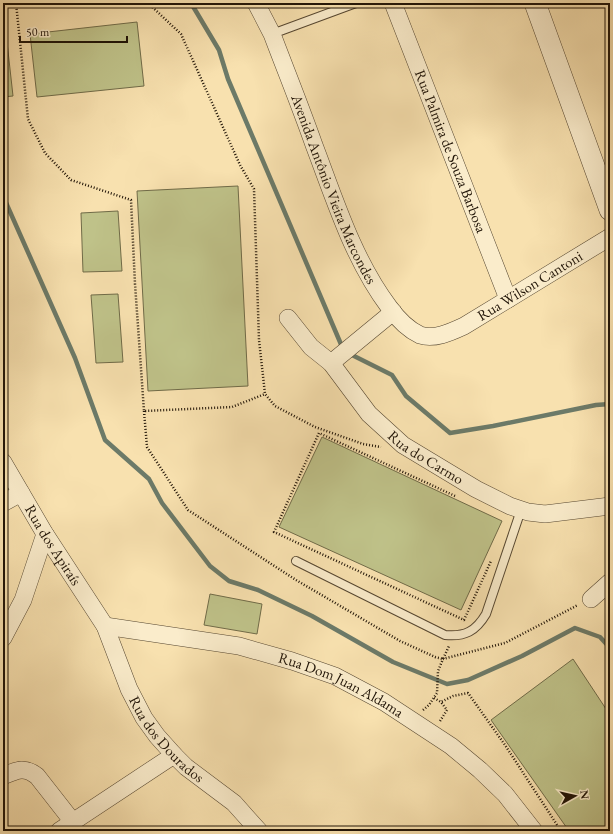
<svg xmlns="http://www.w3.org/2000/svg" width="613" height="834" viewBox="0 0 613 834" font-family="'EB Garamond',serif">
<rect width="100%" height="100%" fill="#f8e1af"/>
<filter id="stains"><feTurbulence type="fractalNoise" baseFrequency=".005" numOctaves="4"/><feColorMatrix values="0 0 0 0 .2 0 0 0 0 .09 0 0 0 0 .02 0 0 0 .5 -.17"/></filter>
<radialGradient id="worn" r=".72"><stop offset=".6" stop-color="#630" stop-opacity="0"/><stop offset="1" stop-color="#630" stop-opacity=".3"/></radialGradient>
<!-- green -->
<path fill="#bfc289" stroke="#706b48" d="M137 22 144 86 37 97 30 34Z
M6 33 13 96 3 97V34Z
M238 186 248 386 148 391 137 191Z
M118 211 122 271 83 272 81 213Z
M118 294 123 362 96 363 91 295Z
M322 437 502 521 461 610 279 527Z
M210 594 262 604 257 634 204 625Z
M573 659 610 715V831H569L491 720Z"/>
<g fill="none" stroke-linecap="round" stroke-linejoin="round">
<!-- stream -->
<path stroke="#6c7a68" stroke-width="4.5" d="M191 3 219 50 228 79 343 349
M3 196 75 358 105 440 149 479 162 503 210 566 229 581 258 590 312 616 393 662 447 684 468 680 522 656 575 628 600 637 610 648
M348 353 392 375 406 396 450 433 493 426 596 405 610 404"/>
<!-- service casing -->
<g stroke="#564731" stroke-width="10">
<path id="service" d="M272 34 356 3
M296 561 445 635C465 637 476 631 486 614L521 510"/>
</g>
<!-- minor casing -->
<g stroke="#564731" stroke-width="18">
<g id="minor">
<path id="s1" d="M256 3 272 34C286 71 301 108 314 145 335 200 353 259 389 307 397 318 407 329 420 335 434 340 451 332 464 326L610 237"/>
<path id="s2" d="M393 3 508 299"/>
<path id="s3" d="M288 318 311 347 331 363 369 414 403 445 476 489 510 506 528 512 545 514 610 506"/>
<path d="M331 363 393 312"/>
<path id="s4" d="M3 462 45 534 105 626 129 689 144 718 157 736 174 755 186 767 234 803 259 831"/>
<path d="M3 503 21 493"/>
<path d="M591 599 610 582"/>
<path id="s5" d="M105 626 239 646 292 661 335 676 384 702 451 746 480 770 505 794 534 831"/>
<path d="M3 638 23 600 45 534"/>
<path d="M3 776C17 770 24 766 37 776L73 822"/>
<path d="M59 831 174 755"/>
</g>
</g>
<!-- tertiary casing -->
<g stroke="#564731" stroke-width="22">
<path id="tertiary" d="M535 3 610 210"/>
</g>
<!-- path -->
<path stroke="#201407" stroke-width="2.5" stroke-dasharray="1 2" stroke-linecap="butt" d="M16 3 28 119 45 153 71 180 131 200 135 284 144 411 232 407 265 394
M148 3 181 34 240 165 254 189 259 340 265 394 275 406 315 427 363 444 381 447
M144 411 147 447 188 510 296 580 400 641 435 657 443 659 449 646
M455 496 319 433 274 532 464 620 491 561
M434 698 441 702 453 696 468 693 505 745 561 831
M423 710 429 705 437 693 438 671 443 659 505 643 578 605
M440 721 447 710 441 702"/>
<!-- service -->
<use href="#service" stroke="#faeccb" stroke-width="8"/>
<!-- minor -->
<use href="#minor" stroke="#faeccb" stroke-width="17"/>
<!-- tertiary -->
<use href="#tertiary" stroke="#faeccb" stroke-width="21"/>
</g>
<g text-anchor="middle" stroke-width="3.5" stroke-linejoin="round" paint-order="stroke">
<!-- street labels -->
<g font-size="15" fill="#201407" stroke="#faeccb">
<text dy="5" stroke="none"><textPath href="#s2" startOffset="159">Rua Palmira de Souza Barbosa</textPath></text>
<text dy="5" stroke="none"><textPath href="#s1" startOffset="202">Avenida Antônio Vieira Marcondes</textPath></text>
<text dy="5" stroke="none"><textPath href="#s1" startOffset="498">Rua Wilson Cantoni</textPath></text>
<text dy="5" stroke="none"><textPath href="#s3" startOffset="198">Rua do Carmo</textPath></text>
<text dy="5" stroke="none"><textPath href="#s4" startOffset="97">Rua dos Apiraís</textPath></text>
<text dy="5" stroke="none"><textPath href="#s5" startOffset="245">Rua Dom Juan Aldama</textPath></text>
<text dy="5" stroke="none"><textPath href="#s4" startOffset="324">Rua dos Dourados</textPath></text>
</g>
</g>
<!-- margin -->
<rect width="613" height="834" fill="none" stroke="#f8e1af" stroke-width="16"/>
<rect x="4" y="4" width="605" height="826" fill="none" stroke="#201407" stroke-width="2"/>
<rect x="8" y="8" width="597" height="818" fill="none" stroke="#201407"/>
<!-- north arrow -->
<g transform="translate(575 796) rotate(82)" stroke="#faeccb" stroke-width="3" paint-order="stroke">
<path d="M0-3L7 15L0 10L-7 15Z" fill="#201407"/>
<text y="-6" font-size="11" font-weight="bold" text-anchor="middle" fill="#201407">N</text>
</g>
<!-- scale -->
<path d="M20 36v6h107v-6" fill="none" stroke="#201407" stroke-width="2"/>
<text x="26" y="36" font-size="12" fill="#201407" stroke="#faeccb" stroke-width="3" paint-order="stroke">50 m</text>
<rect width="100%" height="100%" filter="url(#stains)"/>
<rect width="100%" height="100%" fill="url(#worn)"/>
</svg>
